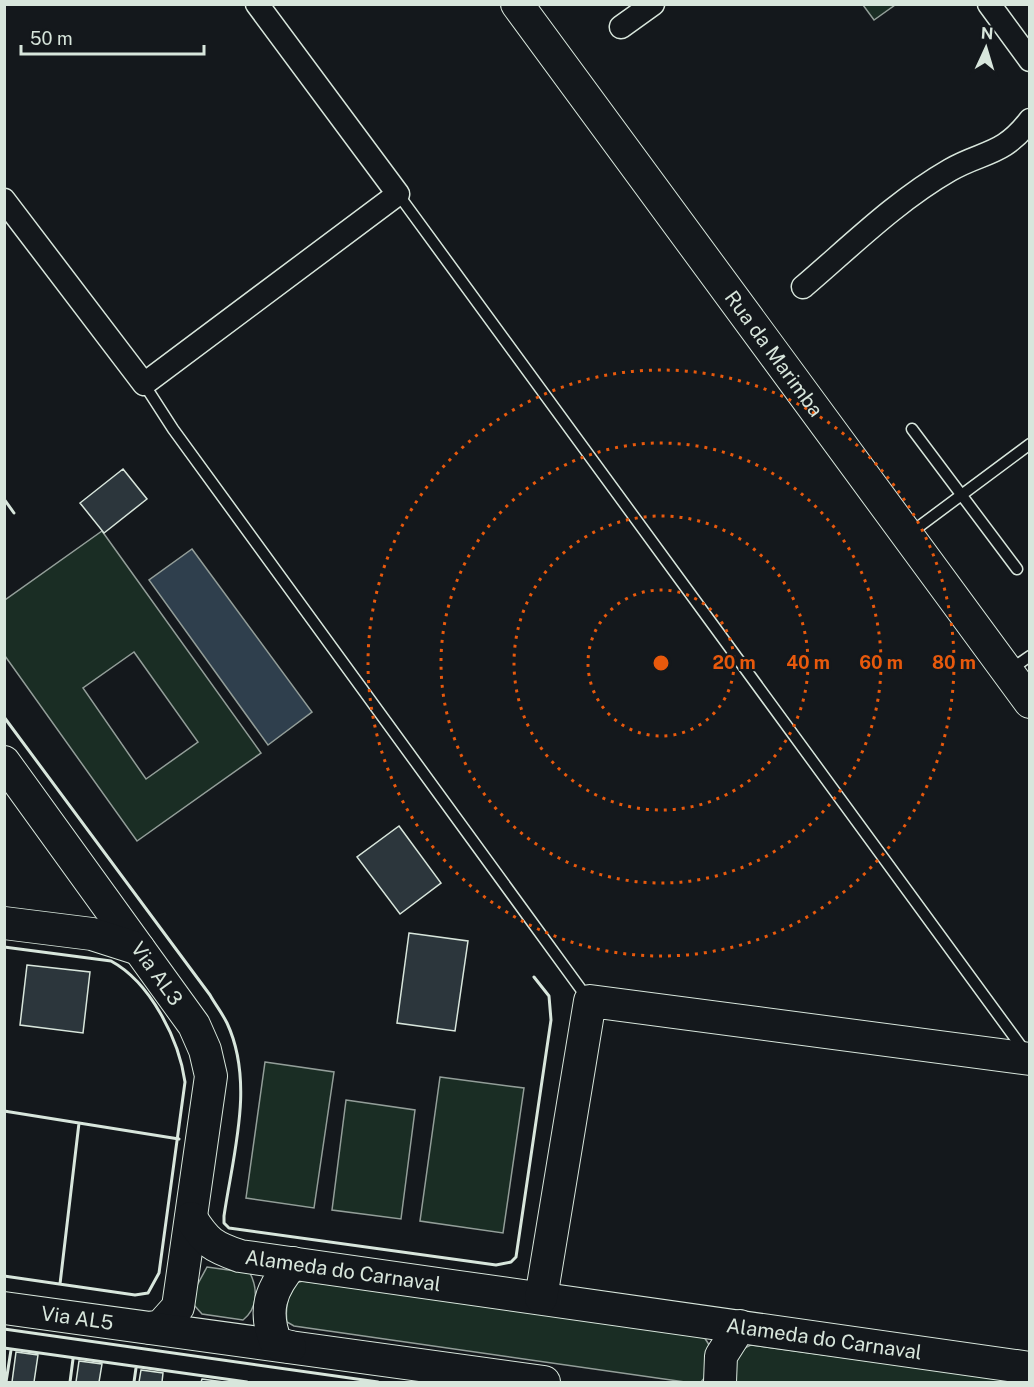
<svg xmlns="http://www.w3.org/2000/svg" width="1034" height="1387" viewBox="0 0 1034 1387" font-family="'Public Sans',sans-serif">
<rect width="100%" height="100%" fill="#14181c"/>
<!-- green -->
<path fill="#1a2d24" stroke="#939e99" stroke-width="1.5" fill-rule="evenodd" d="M863 5H895L874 20Z
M102 531 261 753 137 841 5 656V600ZM134 652 198 742 146 779 83 688Z
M265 1062 334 1072 314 1208 246 1198Z
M440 1077 524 1088 503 1233 420 1221Z
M346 1100 415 1110 401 1219 332 1210Z
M207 1267 250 1273C258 1289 258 1308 243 1320L202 1314 194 1305V1291Z
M303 1281 701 1335C715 1344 712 1371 701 1382H685L294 1326 287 1322C285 1309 288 1294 295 1283Z
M751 1345 1024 1382H735C733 1368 736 1350 751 1345Z"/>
<!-- water -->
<path fill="#2f3f4d" stroke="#939e99" stroke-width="1.5" d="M192 549 312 712 268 745 149 580Z"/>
<!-- building -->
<path fill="#2c363c" stroke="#d8e6dc" stroke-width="1.5" d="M123 469 147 499 104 533 80 503Z
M399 826 441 883 400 914 357 857Z
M409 933 468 941 455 1031 397 1023Z
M27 965 90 972 83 1033 20 1025Z
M16 1352 38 1355 34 1382H12Z
M79 1361 102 1364 99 1382H76Z
M141 1370 163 1373 162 1382H139Z
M202 1379 224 1382H201Z"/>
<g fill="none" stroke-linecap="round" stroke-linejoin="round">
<!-- lane casing -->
<g stroke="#d8e6dc" stroke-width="13">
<path id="lane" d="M398 194 1026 1053
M144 384 173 429 588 999
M912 429 1017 569
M909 534 1030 444
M1010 670 1030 656"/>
</g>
<!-- street casing -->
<g stroke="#d8e6dc" stroke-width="25">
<path id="street" d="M989 4 1030 60
M621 27 653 4
M4 200 144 384 398 194 257 4
M803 287C850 247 896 201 950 170 983 151 1003 156 1030 120"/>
</g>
<!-- secondary casing -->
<g stroke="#d8e6dc" stroke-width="34">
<g id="secondary">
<path id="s1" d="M517 4 1030 702"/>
<path id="s2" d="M4 762 194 1025 205 1050 211 1076 178 1307 161 1326 150 1328"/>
<path d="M4 923 92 934 139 949"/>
<path id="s3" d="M191 1218C206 1242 213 1247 240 1256L1030 1368"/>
<path d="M541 1298 590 1001 1030 1059"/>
<path id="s4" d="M4 1308 544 1382"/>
<path d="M290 1347 276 1343C263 1311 270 1289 293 1263"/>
<path d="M720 1382 721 1356 740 1326"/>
</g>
</g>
<!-- lane -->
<use href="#lane" stroke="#14181c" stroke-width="10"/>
<!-- street -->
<use href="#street" stroke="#14181c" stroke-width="22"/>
<!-- secondary -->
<use href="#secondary" stroke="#14181c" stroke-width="32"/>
<!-- wall -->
<path stroke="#d8e6dc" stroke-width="3" d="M4 499 14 513
M4 717 210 995C215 1004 222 1013 227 1023 255 1083 233 1154 224 1216V1223L229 1228 496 1265 511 1262 516 1257 551 1020 549 996 534 977
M4 947 111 961C150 982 179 1039 185 1082L159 1273 148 1293 135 1295 4 1276
M4 1111 179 1139
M60 1284 79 1123
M4 1329 378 1382
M4 1348 247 1382
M6 1382 11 1350
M70 1382 73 1359
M134 1382 136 1368"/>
</g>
<!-- distance rings -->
<g fill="none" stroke="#e8590c" stroke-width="3" stroke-dasharray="3 6">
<circle cx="661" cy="663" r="73"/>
<circle cx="661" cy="663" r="147"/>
<circle cx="661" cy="663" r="220"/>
<circle cx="661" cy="663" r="293"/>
</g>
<g text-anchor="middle" stroke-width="4.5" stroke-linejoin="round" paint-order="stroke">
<!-- street labels -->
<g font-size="20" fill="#d8e6dc" stroke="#14181c">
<text dy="7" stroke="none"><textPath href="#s1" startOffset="434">Rua da Marimba</textPath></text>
<text dy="7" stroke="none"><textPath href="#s2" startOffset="261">Via AL3</textPath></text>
<text dy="7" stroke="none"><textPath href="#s3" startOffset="168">Alameda do Carnaval</textPath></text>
<text dy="7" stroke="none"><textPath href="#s4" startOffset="74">Via AL5</textPath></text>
<text dy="7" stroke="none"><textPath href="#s3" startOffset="654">Alameda do Carnaval</textPath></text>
</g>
</g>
<circle cx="661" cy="663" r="9" fill="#e8590c" stroke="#14181c" stroke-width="3"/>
<g font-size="18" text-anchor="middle" font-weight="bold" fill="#e8590c" stroke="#14181c" stroke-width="4.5" stroke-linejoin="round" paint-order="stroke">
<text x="734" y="669">20 m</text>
<text x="808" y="669">40 m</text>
<text x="881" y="669">60 m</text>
<text x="954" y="669">80 m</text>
</g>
<!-- border -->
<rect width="1034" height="1387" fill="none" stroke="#d8e6dc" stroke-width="12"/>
<!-- north arrow -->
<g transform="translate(986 48) rotate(4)" stroke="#14181c" stroke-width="4.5" paint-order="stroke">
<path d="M0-4.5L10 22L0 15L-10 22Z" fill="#d8e6dc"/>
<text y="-9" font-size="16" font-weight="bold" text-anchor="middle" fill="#d8e6dc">N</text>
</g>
<!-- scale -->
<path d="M21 45v9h183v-9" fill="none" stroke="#d8e6dc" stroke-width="3"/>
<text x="30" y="45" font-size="18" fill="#d8e6dc" stroke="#14181c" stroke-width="4.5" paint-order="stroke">50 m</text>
</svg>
